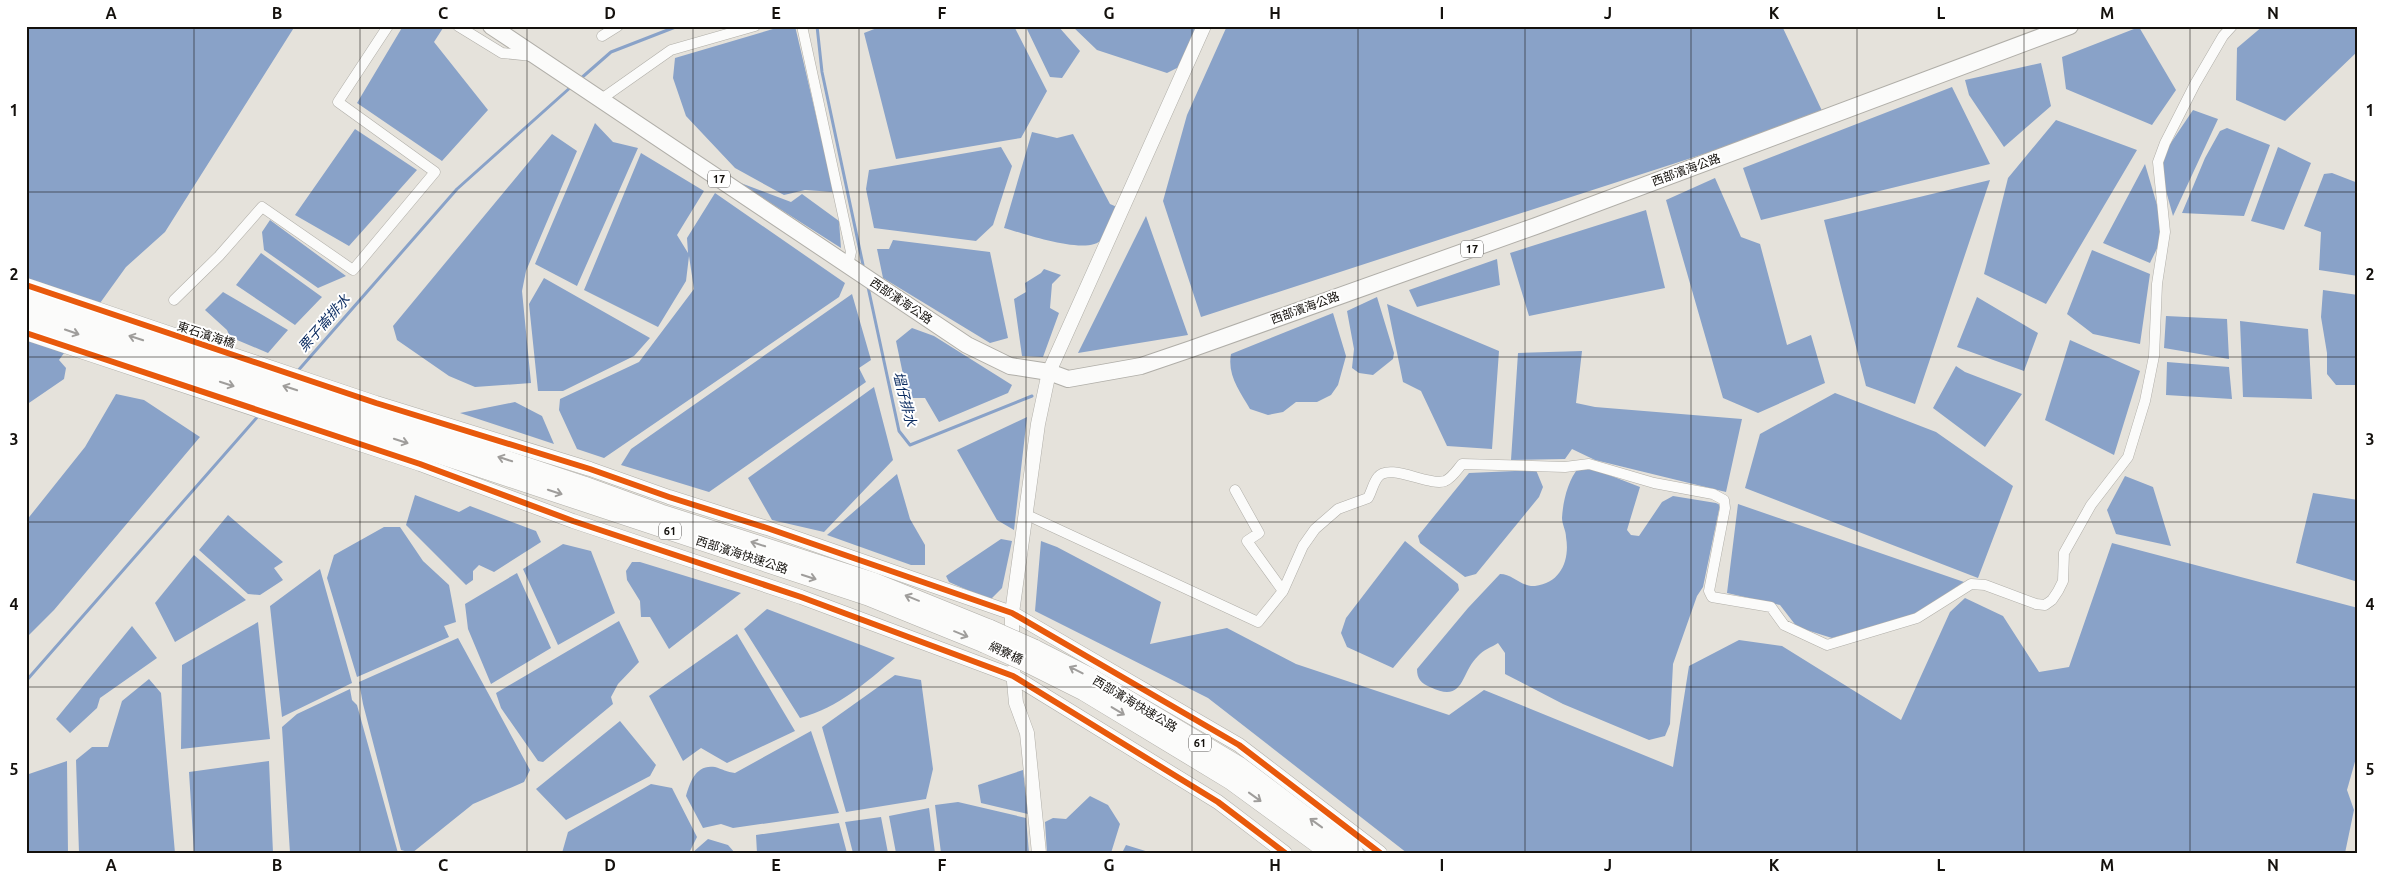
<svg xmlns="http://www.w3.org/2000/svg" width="2384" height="879" viewBox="0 0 2384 879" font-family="Ubuntu,'Noto Sans TC',sans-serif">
<rect width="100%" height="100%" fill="#e5e2db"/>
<!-- water -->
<path fill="#89a2c8" d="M26 26H295L165 232 126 267 59 360 66 368 64 379 26 405Z
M403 26H440L443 28 434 42 488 110 442 161 357 103Z
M783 26H795L834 192 805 190 784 195 735 168 686 116 673 78 675 58Z
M882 26H1014L1047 91 1021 138 896 159 864 33Z
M1058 26 1080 51 1062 78 1050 77 1026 27Z
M1072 26H1200L1183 65 1167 73 1097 50Z
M1227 26H1782L1824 115 1201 317 1163 201 1187 115Z
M2263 26H2358V51L2285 121 2236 100 2237 48Z
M2139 27 2176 90 2152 125 2066 89 2062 57Z
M2041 63 2051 106 2004 147 1969 95 1965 80Z
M1952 87 1990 164 1761 220 1743 168Z
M2193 110 2218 119 2173 216 2158 162Z
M2056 120 2137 150 2046 304 1984 274 2008 178Z
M595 123 613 142 638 148 577 286 535 264Z
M2227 128 2270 145 2244 216 2182 213 2205 158 2220 131Z
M355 129 417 170 349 246 295 215Z
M1032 132 1057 138 1073 134 1110 204 1117 207C1112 217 1109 230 1102 239 1089 257 1022 233 1004 228Z
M552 134 577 151 526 271 522 291 531 383 475 387 449 376 397 340 393 326Z
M1001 147 1012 166 993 225 976 241 874 228 866 189 869 170Z
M2278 147 2311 163 2284 230 2251 221Z
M641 153 704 191 677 235 688 253 687 238 715 193 845 283 839 297 604 458 577 449 559 410 560 399 639 362 694 289 689 256 686 281 658 327 584 290Z
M2145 164 2165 232 2150 263 2103 243Z
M2332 173 2358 183V276L2319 270 2321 232 2304 226 2324 174Z
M1715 178 1741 237 1760 244 1787 345 1811 335 1825 383 1758 413 1723 398 1666 200Z
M1990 180 1915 404 1866 386 1824 220Z
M738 182 791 202 802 194 839 221 841 248Z
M1646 210 1665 288 1529 316 1510 253Z
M1146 216 1188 335 1078 353Z
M270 220 346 276 318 288 264 250 262 232Z
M893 240 990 252 1008 338 990 343 883 278 877 249H889Z
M2092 250 2150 274 2140 344 2093 334 2067 314Z
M261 253 322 297 295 325 236 285Z
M1497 259 1500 285 1417 307 1409 290Z
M1044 269 1061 275 1052 284 1050 308 1059 313 1043 357 1022 356 1014 299 1026 292 1025 283 1041 273Z
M544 278 650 338 634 356 563 391H538L529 304Z
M2323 290 2358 295V385H2336L2327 374V353L2321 317Z
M223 292 288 330 268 353 230 337 227 330 205 310Z
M852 294 871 360 859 368 866 382 709 492 621 465 631 449Z
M1377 297 1394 353 1393 359 1373 375 1359 373 1352 368 1354 349 1347 311Z
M1977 297 2038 333 2024 371 1957 347Z
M1387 304 1499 351 1492 449 1447 446 1421 391 1403 382Z
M1333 313 1346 356 1338 385 1331 395 1317 402H1296L1283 412 1268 415 1250 409C1240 392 1227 375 1231 354Z
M2166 316 2227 319 2229 359 2164 348Z
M2240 321 2308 329 2312 399 2243 397Z
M912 328 934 336 1012 385 1008 393 939 422 925 398H908L896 341Z
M2070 340 2140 371 2114 455 2045 420Z
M1582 351 1576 403 1595 407 1742 419 1726 492 1595 460 1572 449 1565 459 1511 460 1518 353Z
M2167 362 2229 367 2232 399 2166 395Z
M1956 366 1965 372 2022 394 1985 447 1933 408Z
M874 387 893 460 824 532 772 520 748 478Z
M1835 393 1936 432 2013 486 1978 578 1745 488 1760 434Z
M116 394 144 400 200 437 54 610 26 638V521L85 447Z
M515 402 542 416 554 444 460 413Z
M1027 417 1014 530 997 520 957 450Z
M1579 467 1591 468 1640 487 1627 530 1631 535 1639 536 1662 502 1673 496 1716 503 1720 505 1703 587 1697 596 1673 664 1670 724 1665 736 1649 740 1563 704 1505 674V653L1498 643C1492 647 1483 650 1478 656 1460 673 1465 704 1430 687 1421 683 1417 679 1417 669L1468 608 1500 574C1513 574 1521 587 1535 586 1561 583 1570 560 1566 537 1566 531 1562 524 1562 518 1563 501 1568 480 1579 467Z
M1536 470 1543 487 1539 497 1476 574 1465 577 1420 543 1418 536 1469 473Z
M897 474 910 519 925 545V565H911L827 535Z
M2125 476 2153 487 2171 546 2116 534 2107 510Z
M2313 493 2358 500V582L2296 563Z
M415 495 459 512 470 506 536 531 541 542 494 572 479 565 473 571V580L466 585 406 525Z
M1738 504 1964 582 1916 614 1832 638 1797 627 1780 605 1727 593Z
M228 515 283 562 274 568 283 580 260 595 248 594 199 550Z
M384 527H400L423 561 449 585 456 622 444 626 449 637 357 677 327 578 334 555Z
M1001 539 1012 541 1002 588 990 600 949 582 946 576Z
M1041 541 1057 547 1161 602 1150 644 1227 628 1296 664 1449 715 1484 690 1673 767 1689 666 1739 640 1782 646 1901 720 1950 612 1965 598 2003 616 2039 672 2069 667 2112 543 2358 608V751L2347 790 2354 810 2345 853H1407L1208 698 1035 611Z
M1405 541 1458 584 1459 590 1393 668 1347 647 1341 633 1346 618Z
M563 544 591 551 615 613 558 645 523 569Z
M194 555 246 600 175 642 155 603Z
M632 562H640L741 593 669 649 650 617H641L640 601 627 580 626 571Z
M320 569 352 683 282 717 270 606Z
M517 573 551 648 491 684 468 629 465 604Z
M767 609 895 658C865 683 840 707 800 718L744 629Z
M619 621 639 662 618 684 611 697 613 704 543 762 538 761 501 708 496 693Z
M258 622 270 739 181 749 182 665Z
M132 626 157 658 100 698 97 708 70 733 56 719Z
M737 634 795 731 727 763 701 748 683 761 649 696Z
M458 638 530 770 524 782 473 804 412 853 401 850 363 704 359 682Z
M895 675 921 680 933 769 926 799 846 812 822 727Z
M149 679 161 693 175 853H79L76 760 92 747H108L122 701Z
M350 689 352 700 357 705 398 853H290L282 727 297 714Z
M620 721 656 765 650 776 566 820 536 789Z
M811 731 839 813 733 828 721 824 703 828 686 796C690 782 696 764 715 767 722 769 727 772 735 773Z
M67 761 68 853H26V775Z
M269 761 273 853H194L189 772Z
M1023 770 1028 814 981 803 978 785Z
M651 784 672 788 697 837 689 853H562L568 832Z
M1090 796 1108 805 1120 824 1111 853H1047L1045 822 1053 818 1066 819Z
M958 802 1026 818 1029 853H941L935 805Z
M929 808 935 853H896L889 816Z
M881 817 888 853H853L845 822Z
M839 823 847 853H757L756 835Z
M708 839 728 845 735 853H692Z
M1126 845 1152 853H1122Z"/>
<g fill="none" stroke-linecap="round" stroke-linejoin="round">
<!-- stream -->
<path stroke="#89a2c8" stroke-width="3" d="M817 26 822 72 863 265
M579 80 611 52 678 26
M868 287 899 431 910 445 1032 396
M296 373 457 189 572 86
M26 681 259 415"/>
<!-- street casing -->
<g stroke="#b0aea8" stroke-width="11">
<path id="street" d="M458 26 502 53 532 56
M802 26 851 252 848 265
M602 36 618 26
M600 100 671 50 755 26
M174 300 219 256 262 207 353 270 435 172 338 102 388 26
M1235 490 1259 533 1247 541 1283 591
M1027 515 1258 622 1283 591 1303 546 1315 529 1338 509 1368 498C1372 491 1373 483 1378 477 1389 462 1430 487 1445 481 1452 478 1457 470 1462 464L1565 467 1589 464 1654 483 1713 494 1724 500 1725 508 1709 591 1712 597 1771 607 1784 625 1827 645 1917 618 1971 584 1985 585 2036 604 2045 605 2052 600 2058 591 2063 581 2064 553 2091 505 2128 457 2145 401 2154 356 2157 284 2165 232 2158 162 2165 143 2195 84 2223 36 2232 26"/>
</g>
<!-- secondary casing -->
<g stroke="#b0aea8" stroke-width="15">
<path id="secondary" d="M26 285 376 403 590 469 669 497 767 528 1012 613 1239 745 1380 853
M26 333 420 464 573 521 801 597 1013 676 1218 802 1285 853
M1012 647V613L1038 424 1049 372 1204 26
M1013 671 1016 703 1027 733 1039 853"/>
</g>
<!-- primary casing -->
<g stroke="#b0aea8" stroke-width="18">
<path id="primary" d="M491 26 967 345 1010 366 1049 372 1068 379 1141 366 1191 349 1536 226 2070 26"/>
</g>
<!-- highway casing -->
<g stroke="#b0aea8" stroke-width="20">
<path id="highway" d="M26 301 584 486 661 514 873 582 989 629
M26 317 868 596 984 643
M1034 649 1091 678 1240 767 1354 853
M1028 663 1084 691 1231 780 1331 853"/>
</g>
<!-- street -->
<use href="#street" stroke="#fbfbfa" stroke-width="10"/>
<!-- secondary -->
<use href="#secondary" stroke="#fbfbfa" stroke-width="14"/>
<!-- primary -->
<use href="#primary" stroke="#fbfbfa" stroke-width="16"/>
<!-- highway -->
<use href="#highway" stroke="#fbfbfa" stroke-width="19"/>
<!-- highway-bridge casing -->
<g stroke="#b0aea8" stroke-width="20" stroke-linecap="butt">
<path id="highway-bridge" d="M989 629 1034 649
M984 643 1028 663"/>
</g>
<!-- highway-bridge -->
<use href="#highway-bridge" stroke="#fbfbfa" stroke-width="19"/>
<!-- cycleway casing -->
<g stroke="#fff" stroke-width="9">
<path id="cycleway" d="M26 285 376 403 590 469 669 497 767 528 1012 613 1239 745 1380 853
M26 333 420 464 573 521 801 597 1013 676 1218 802 1285 853"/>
</g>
<!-- cycleway -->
<use href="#cycleway" stroke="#e8590c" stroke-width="6"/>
</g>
<!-- one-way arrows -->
<defs><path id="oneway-shaft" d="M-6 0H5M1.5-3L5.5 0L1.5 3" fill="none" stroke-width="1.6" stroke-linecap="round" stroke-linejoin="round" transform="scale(1.25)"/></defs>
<g stroke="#9f9d9b">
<use href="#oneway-shaft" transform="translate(72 332) rotate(19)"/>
<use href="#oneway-shaft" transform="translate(136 338) rotate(-162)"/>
<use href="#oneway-shaft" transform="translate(227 384) rotate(18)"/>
<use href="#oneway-shaft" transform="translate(290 388) rotate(-162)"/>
<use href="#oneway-shaft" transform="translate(401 441) rotate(18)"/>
<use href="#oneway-shaft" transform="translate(505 459) rotate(-162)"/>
<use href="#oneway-shaft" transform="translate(555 492) rotate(18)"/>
<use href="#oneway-shaft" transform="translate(758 544) rotate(-162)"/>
<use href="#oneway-shaft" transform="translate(809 577) rotate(18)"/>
<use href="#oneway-shaft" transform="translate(912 598) rotate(-158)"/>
<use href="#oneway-shaft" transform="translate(961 634) rotate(22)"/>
<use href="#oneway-shaft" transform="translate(1076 670) rotate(-153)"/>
<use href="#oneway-shaft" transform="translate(1118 711) rotate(31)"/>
<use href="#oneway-shaft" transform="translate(1255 797) rotate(36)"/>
<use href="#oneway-shaft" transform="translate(1316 823) rotate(-144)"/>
</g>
<!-- grid -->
<path fill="none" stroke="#14110d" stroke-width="1" stroke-opacity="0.55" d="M194 26V853M360 26V853M527 26V853M693 26V853M859 26V853M1026 26V853M1192 26V853M1358 26V853M1525 26V853M1691 26V853M1857 26V853M2024 26V853M2190 26V853M26 192H2358M26 357H2358M26 522H2358M26 687H2358"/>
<g text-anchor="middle" stroke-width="4" stroke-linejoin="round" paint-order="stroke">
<!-- shield labels -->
<g fill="#fff" stroke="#5a5856" stroke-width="1">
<rect x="708" y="170.5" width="22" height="17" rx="4"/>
<rect x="1461" y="240.5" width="22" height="17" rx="4"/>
<rect x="659" y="522.5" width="22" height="17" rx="4"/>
<rect x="1189" y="734.5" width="22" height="17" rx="4"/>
</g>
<g font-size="11" font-weight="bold" fill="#14110d">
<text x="719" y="183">17</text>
<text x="1472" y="253">17</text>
<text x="670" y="535">61</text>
<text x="1200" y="747">61</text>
</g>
<!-- street labels -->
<g font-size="12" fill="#14110d" stroke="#fff">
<text transform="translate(1686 170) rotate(-20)" y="4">西部濱海公路</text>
<text transform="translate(901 301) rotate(34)" y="4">西部濱海公路</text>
<text transform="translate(1305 308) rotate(-20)" y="4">西部濱海公路</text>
<text transform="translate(206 335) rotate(18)" y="4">東石濱海橋</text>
<text transform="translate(742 555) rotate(18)" y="4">西部濱海快速公路</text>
<text transform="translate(1006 653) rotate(25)" y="4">網寮橋</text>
<text transform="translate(1135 704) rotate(31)" y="4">西部濱海快速公路</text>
</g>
<!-- water labels -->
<g font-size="14" font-style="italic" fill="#092a5f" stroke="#fff">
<text transform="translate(324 323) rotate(-49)" y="5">栗子崙排水</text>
<text transform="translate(905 399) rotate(76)" y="5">塭仔排水</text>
</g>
</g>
<!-- border -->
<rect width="2384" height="879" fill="none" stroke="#ffffff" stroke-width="55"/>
<rect x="28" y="28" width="2328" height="824" fill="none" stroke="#14110d" stroke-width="2"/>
<g font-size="16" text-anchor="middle" font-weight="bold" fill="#14110d">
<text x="111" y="19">A</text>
<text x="277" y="19">B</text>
<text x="443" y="19">C</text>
<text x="610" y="19">D</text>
<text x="776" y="19">E</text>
<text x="942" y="19">F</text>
<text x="1109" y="19">G</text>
<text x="1275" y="19">H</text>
<text x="1442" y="19">I</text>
<text x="1608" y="19">J</text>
<text x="1774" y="19">K</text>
<text x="1941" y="19">L</text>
<text x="2107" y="19">M</text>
<text x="2273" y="19">N</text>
<text x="14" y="116">1</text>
<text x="2370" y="116">1</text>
<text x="14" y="280">2</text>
<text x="2370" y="280">2</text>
<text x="14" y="445">3</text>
<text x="2370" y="445">3</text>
<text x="14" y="610">4</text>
<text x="2370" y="610">4</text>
<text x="14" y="775">5</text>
<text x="2370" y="775">5</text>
<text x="111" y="871">A</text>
<text x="277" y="871">B</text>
<text x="443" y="871">C</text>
<text x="610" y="871">D</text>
<text x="776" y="871">E</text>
<text x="942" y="871">F</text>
<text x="1109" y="871">G</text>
<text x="1275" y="871">H</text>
<text x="1442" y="871">I</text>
<text x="1608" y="871">J</text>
<text x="1774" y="871">K</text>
<text x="1941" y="871">L</text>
<text x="2107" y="871">M</text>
<text x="2273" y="871">N</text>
</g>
</svg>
